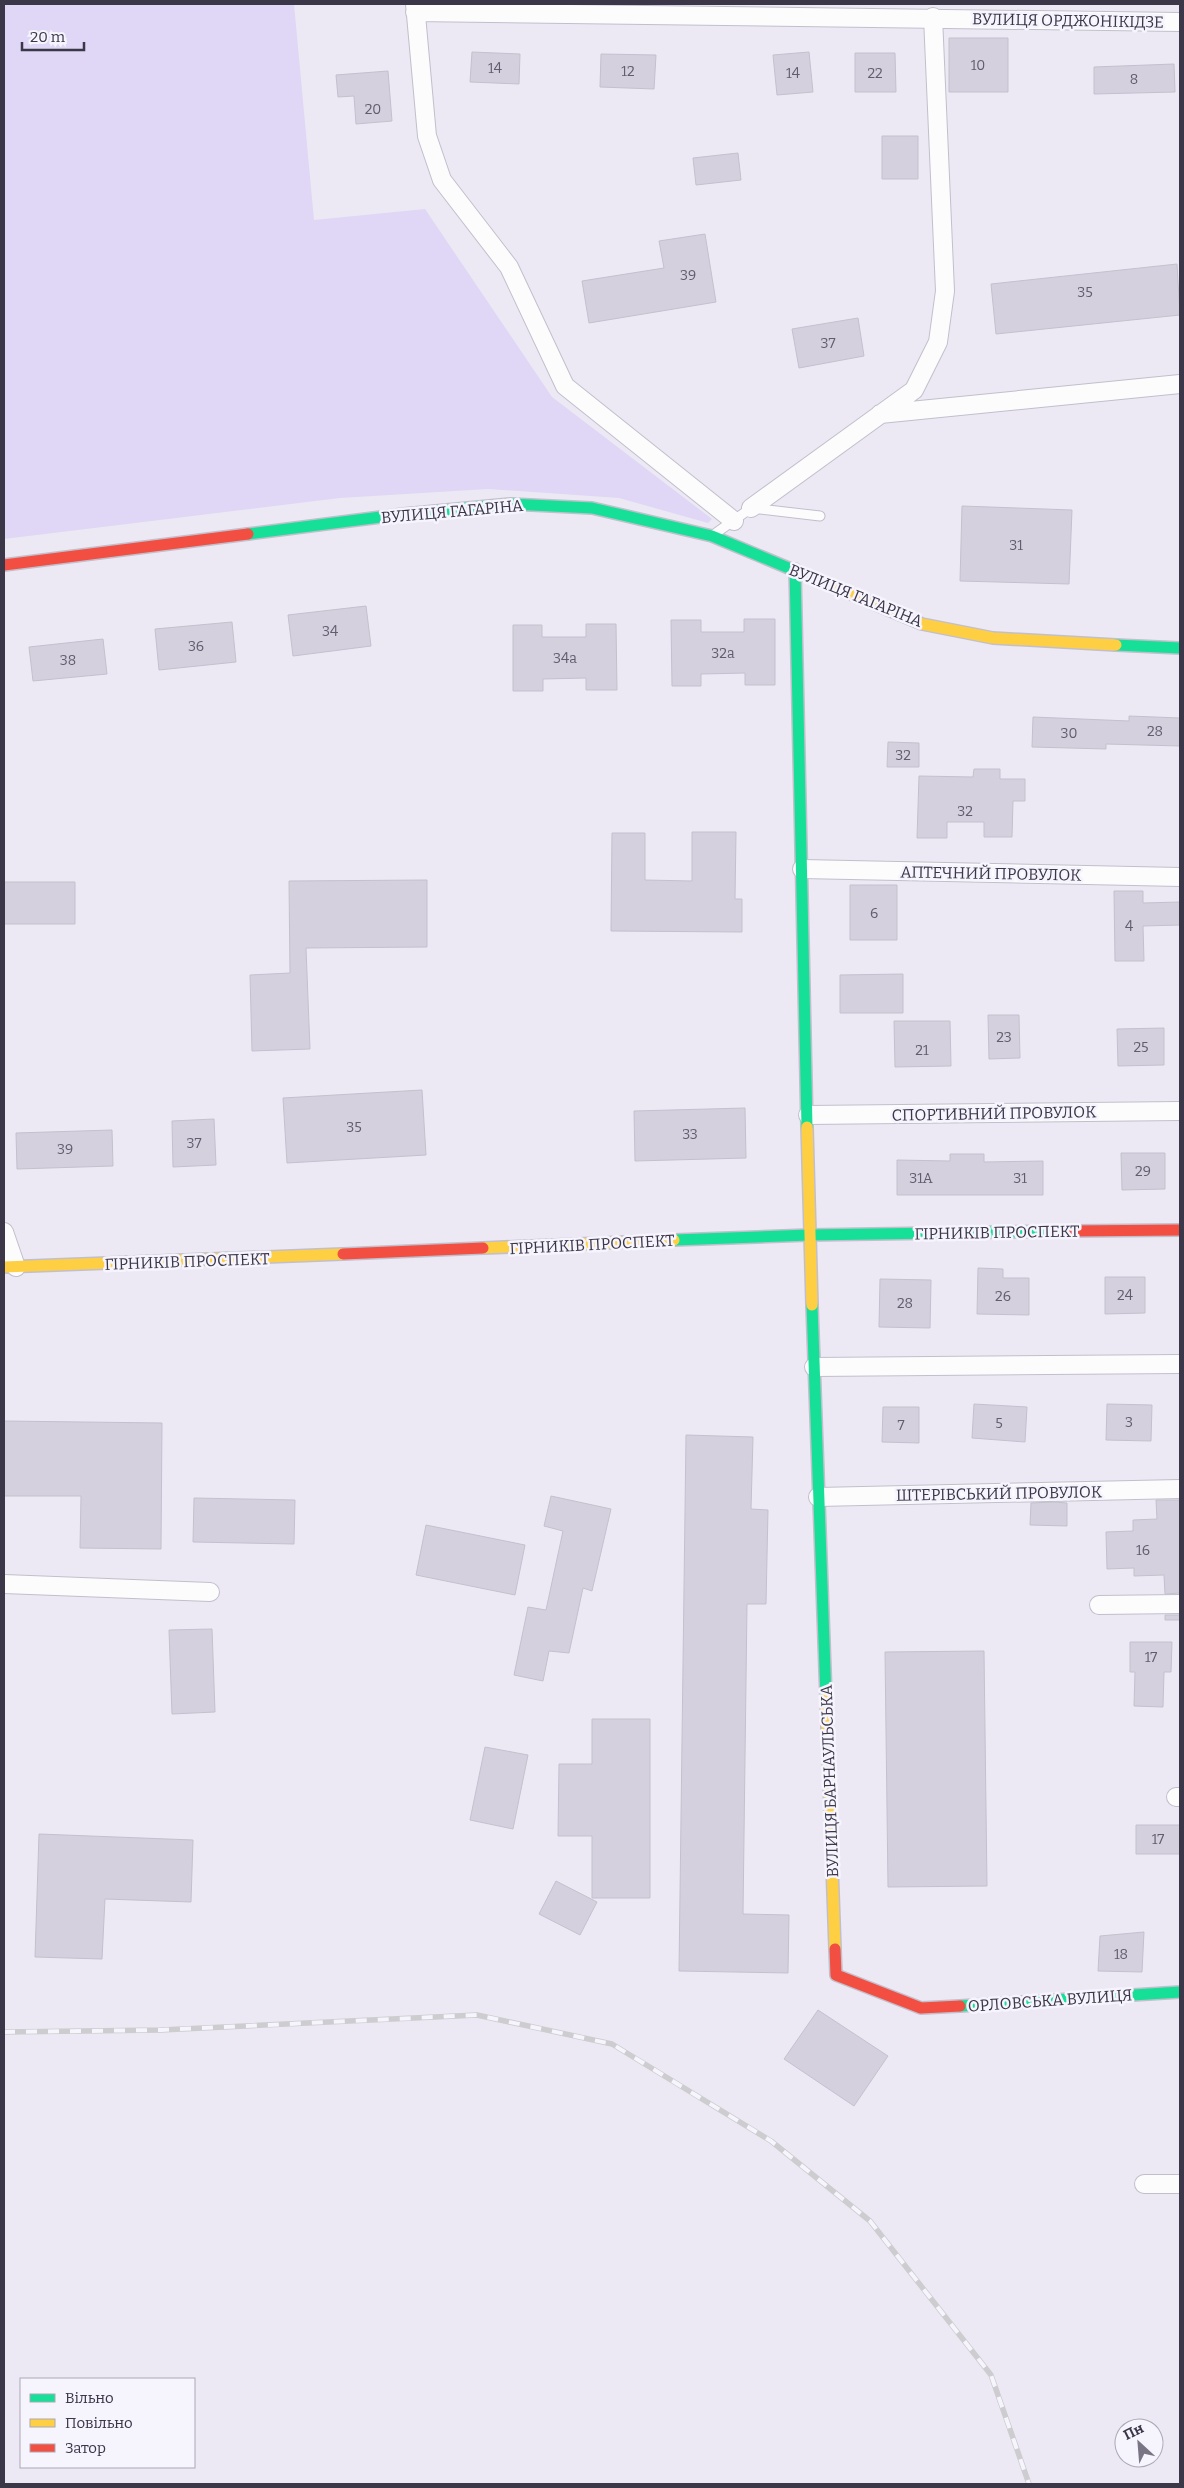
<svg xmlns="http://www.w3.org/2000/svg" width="1184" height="2488" viewBox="0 0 1184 2488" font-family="Bitter,serif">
<rect width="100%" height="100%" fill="#ece9f4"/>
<!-- green -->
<path fill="#dfd7f5" d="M4 4H294L314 220 425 209 552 397 712 519 708 523 619 498 488 489 340 498 4 539Z"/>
<!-- building -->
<path fill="#d4d0de" stroke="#c4c1ce" d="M949 38H1008V92H949Z
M472 52 520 54 519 84 470 82Z
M809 52 813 92 777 95 773 55Z
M855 53H895L896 92H855Z
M601 54 656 55 654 89 600 87Z
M1174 64 1175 92 1094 94V67Z
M388 71 392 121 356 124 354 96 338 97 336 75Z
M882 136H918V179H882Z
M738 153 741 180 696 185 693 158Z
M705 234 716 302 589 323 582 281 664 268 659 241Z
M1177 264 1180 315 996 334 991 284Z
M858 318 864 356 799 368 792 329Z
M962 506 1072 510 1069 584 960 581Z
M366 606 371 646 293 656 288 615Z
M744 619H775V685H745V673L701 674V686H672L671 620H701V632H744Z
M232 622 236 662 159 670 155 629Z
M586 624H616L617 690H586V678L543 679V691H513V625H542V637H586Z
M103 639 107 674 33 681 29 647Z
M1129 716 1180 718V746L1106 744V749L1032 747 1033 717 1129 721Z
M888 742 919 743V767H887Z
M974 769H1000V779H1025V801H1013L1012 837H984V822H947V838H917L919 776 973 777Z
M692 832H736L735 899H742V932L611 931 612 833H645V880L692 881Z
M427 880V947L306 948 310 1049 252 1051 250 975 290 973 289 881Z
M4 882H75V924H4Z
M850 885H897V940H850Z
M1114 891H1143V903L1180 902V925L1143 926 1144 961H1115Z
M903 974V1013H840V975Z
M988 1015H1019L1020 1058 989 1059Z
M894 1021H950L951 1066 895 1067Z
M1164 1028V1065L1118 1066 1117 1029Z
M422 1090 426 1155 287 1163 283 1098Z
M745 1108 746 1158 635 1161 634 1111Z
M214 1119 216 1165 173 1167 172 1121Z
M112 1130 113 1166 17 1169 16 1133Z
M1121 1153H1165V1189L1122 1190Z
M950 1154H984V1162L1043 1161V1195H897V1160L950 1161Z
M978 1268 1003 1269V1278H1029V1315L977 1314Z
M1105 1277H1145V1313L1105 1314Z
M880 1279 931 1280 930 1328 879 1327Z
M974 1404 1027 1407 1025 1442 972 1438Z
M1107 1404 1152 1405 1151 1441 1106 1440Z
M883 1407H919V1443L882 1442Z
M4 1421 162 1423 161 1549 80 1548 81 1496H4Z
M686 1435 753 1437 751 1509 768 1510 766 1604H747L743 1914 789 1915 788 1973 679 1971Z
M551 1496 611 1509 592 1591 583 1588 569 1653 549 1651 543 1681 514 1675 528 1607 546 1610 563 1531 544 1526Z
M194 1498 295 1500 294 1544 193 1542Z
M1156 1500H1180V1593L1165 1594 1164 1575 1134 1576V1568L1107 1569 1106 1532 1133 1531V1520L1157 1519Z
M1054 1502 1067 1503V1526L1030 1525 1031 1503Z
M426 1525 525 1545 515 1595 416 1575Z
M1165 1615H1180V1620H1165Z
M212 1629 215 1712 172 1714 169 1630Z
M1130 1642H1172L1171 1672H1164L1163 1707 1134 1706 1135 1672H1130Z
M984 1651 987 1886 888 1887 885 1652Z
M592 1719H650V1898H592V1836H558L559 1764H592Z
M485 1747 528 1755 513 1829 470 1820Z
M1136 1825H1180V1854H1136Z
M39 1834 193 1840 191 1902 105 1899 102 1959 35 1957Z
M556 1881 597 1902 580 1935 539 1914Z
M1144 1932 1142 1972 1098 1971 1100 1936Z
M818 2010 888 2056 854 2106 784 2059Z"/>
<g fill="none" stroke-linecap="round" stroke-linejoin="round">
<!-- lane casing -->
<g stroke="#c2bfcc" stroke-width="11">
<path id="lane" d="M716 533 751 508 820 516"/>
</g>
<!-- street casing -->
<g stroke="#c2bfcc" stroke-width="20">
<path id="street" d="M415 4 427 136 442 180 509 267 565 386 734 521
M415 12 1180 22
M880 414 1180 384
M751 508 914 390 938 342 945 291 933 17
M802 869 1180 877
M808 1115 1180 1111
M4 1232 16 1267
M814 1367 1180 1364
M818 1497 1180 1489
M4 1584 210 1592
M1099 1605 1180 1604
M1176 1797H1180
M1144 2184H1180"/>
</g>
<!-- fast casing -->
<g stroke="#c2bfcc" stroke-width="14">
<path id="fast" d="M248 534 404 514 511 504 592 508 712 536 834 587
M795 569 807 1127
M1116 645 1180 648
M674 1240 809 1235 1070 1231
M812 1305 826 1698
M960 2006 1180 1992"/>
</g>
<!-- slow casing -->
<g stroke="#c2bfcc" stroke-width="14">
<path id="slow" d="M834 587 922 624 993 638 1116 645
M807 1127 812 1305
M483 1248 674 1240
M4 1267 343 1254
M826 1698 835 1949"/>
</g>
<!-- jam casing -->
<g stroke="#c2bfcc" stroke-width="14">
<path id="jam" d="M4 565 248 534
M1070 1231 1180 1230
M343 1254 483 1248
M835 1949 836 1975 921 2008 960 2006"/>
</g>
<!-- lane -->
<use href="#lane" stroke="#fcfcfd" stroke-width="9"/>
<!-- street -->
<use href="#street" stroke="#fcfcfd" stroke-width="18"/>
<!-- fast -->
<use href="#fast" stroke="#16e098" stroke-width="11"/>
<!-- slow -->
<use href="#slow" stroke="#ffcf43" stroke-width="11"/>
<!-- jam -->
<use href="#jam" stroke="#f24e42" stroke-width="11"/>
<!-- rail casing -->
<g stroke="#cdcccf" stroke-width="5.5">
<path id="rail" d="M4 2032 161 2030 477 2015 612 2044 771 2141 870 2221 991 2375 1029 2484"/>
</g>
<!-- rail -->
<use href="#rail" stroke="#f6f4fd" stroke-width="4" stroke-dasharray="11" stroke-linecap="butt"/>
</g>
<g text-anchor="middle" stroke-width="5" stroke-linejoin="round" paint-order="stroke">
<!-- number labels -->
<g font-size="14" fill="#615c6e">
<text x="978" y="70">10</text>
<text x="495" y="73">14</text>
<text x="628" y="76">12</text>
<text x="793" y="78">14</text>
<text x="875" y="78">22</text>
<text x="1134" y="84">8</text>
<text x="373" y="114">20</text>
<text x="688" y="280">39</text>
<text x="1085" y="297">35</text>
<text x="828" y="348">37</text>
<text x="1016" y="550">31</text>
<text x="330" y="636">34</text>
<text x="196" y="651">36</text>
<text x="723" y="658">32а</text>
<text x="565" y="663">34а</text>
<text x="68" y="665">38</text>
<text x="1155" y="736">28</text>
<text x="1069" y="738">30</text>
<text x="903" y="760">32</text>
<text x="965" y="816">32</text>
<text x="874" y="918">6</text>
<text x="1129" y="931">4</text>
<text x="1004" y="1042">23</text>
<text x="1141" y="1052">25</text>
<text x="922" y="1055">21</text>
<text x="354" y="1132">35</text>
<text x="690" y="1139">33</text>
<text x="194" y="1148">37</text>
<text x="65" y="1154">39</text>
<text x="1143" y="1176">29</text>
<text x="921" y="1183">31А</text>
<text x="1020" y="1183">31</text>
<text x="1125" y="1300">24</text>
<text x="1003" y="1301">26</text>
<text x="905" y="1308">28</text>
<text x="1129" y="1427">3</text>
<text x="999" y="1428">5</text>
<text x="901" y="1430">7</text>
<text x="1143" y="1555">16</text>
<text x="1151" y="1662">17</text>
<text x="1158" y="1844">17</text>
<text x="1121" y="1959">18</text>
</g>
<!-- street labels -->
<g font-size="16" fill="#3b3648" stroke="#f6f4fd">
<text transform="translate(1068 20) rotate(1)" y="6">ВУЛИЦЯ ОРДЖОНІКІДЗЕ</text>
<text transform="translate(452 511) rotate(-5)" y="6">ВУЛИЦЯ ГАГАРІНА</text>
<text transform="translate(856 595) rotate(22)" y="6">ВУЛИЦЯ ГАГАРІНА</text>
<text transform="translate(991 873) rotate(1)" y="6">АПТЕЧНИЙ ПРОВУЛОК</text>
<text transform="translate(994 1113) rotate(-1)" y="6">СПОРТИВНИЙ ПРОВУЛОК</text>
<text transform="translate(997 1232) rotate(-1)" y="6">ГІРНИКІВ ПРОСПЕКТ</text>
<text transform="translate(592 1244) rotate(-3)" y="6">ГІРНИКІВ ПРОСПЕКТ</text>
<text transform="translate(187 1261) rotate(-2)" y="6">ГІРНИКІВ ПРОСПЕКТ</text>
<text transform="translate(999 1493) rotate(-1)" y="6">ШТЕРІВСЬКИЙ ПРОВУЛОК</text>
<text transform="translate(829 1781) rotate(-92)" y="6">ВУЛИЦЯ БАРНАУЛЬСЬКА</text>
<text transform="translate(1050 2000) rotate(-4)" y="6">ОРЛОВСЬКА ВУЛИЦЯ</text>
</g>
</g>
<!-- border -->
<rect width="1184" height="2488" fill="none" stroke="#3b3648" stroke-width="10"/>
<!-- legend -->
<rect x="20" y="2378" width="175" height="90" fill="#f6f4fd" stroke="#aba8b5"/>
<rect x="30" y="2394" width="25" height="8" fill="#16e098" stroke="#aba8b5"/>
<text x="65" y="2403" font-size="15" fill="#3b3648">Вільно</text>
<rect x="30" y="2419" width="25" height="8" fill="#ffcf43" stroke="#aba8b5"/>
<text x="65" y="2428" font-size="15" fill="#3b3648">Повільно</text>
<rect x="30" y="2444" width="25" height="8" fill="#f24e42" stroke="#aba8b5"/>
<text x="65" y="2453" font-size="15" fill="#3b3648">Затор</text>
<!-- north arrow -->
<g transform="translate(1139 2443) rotate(334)"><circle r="24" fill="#f6f4fd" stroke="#aba8b5"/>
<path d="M0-4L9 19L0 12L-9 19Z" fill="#797584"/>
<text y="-8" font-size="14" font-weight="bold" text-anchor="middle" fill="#3b3648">Пн</text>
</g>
<!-- scale -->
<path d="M22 42v8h62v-8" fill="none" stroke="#3b3648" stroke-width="2.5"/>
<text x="30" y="42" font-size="15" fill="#3b3648" stroke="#f6f4fd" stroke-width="4" paint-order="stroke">20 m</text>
</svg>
